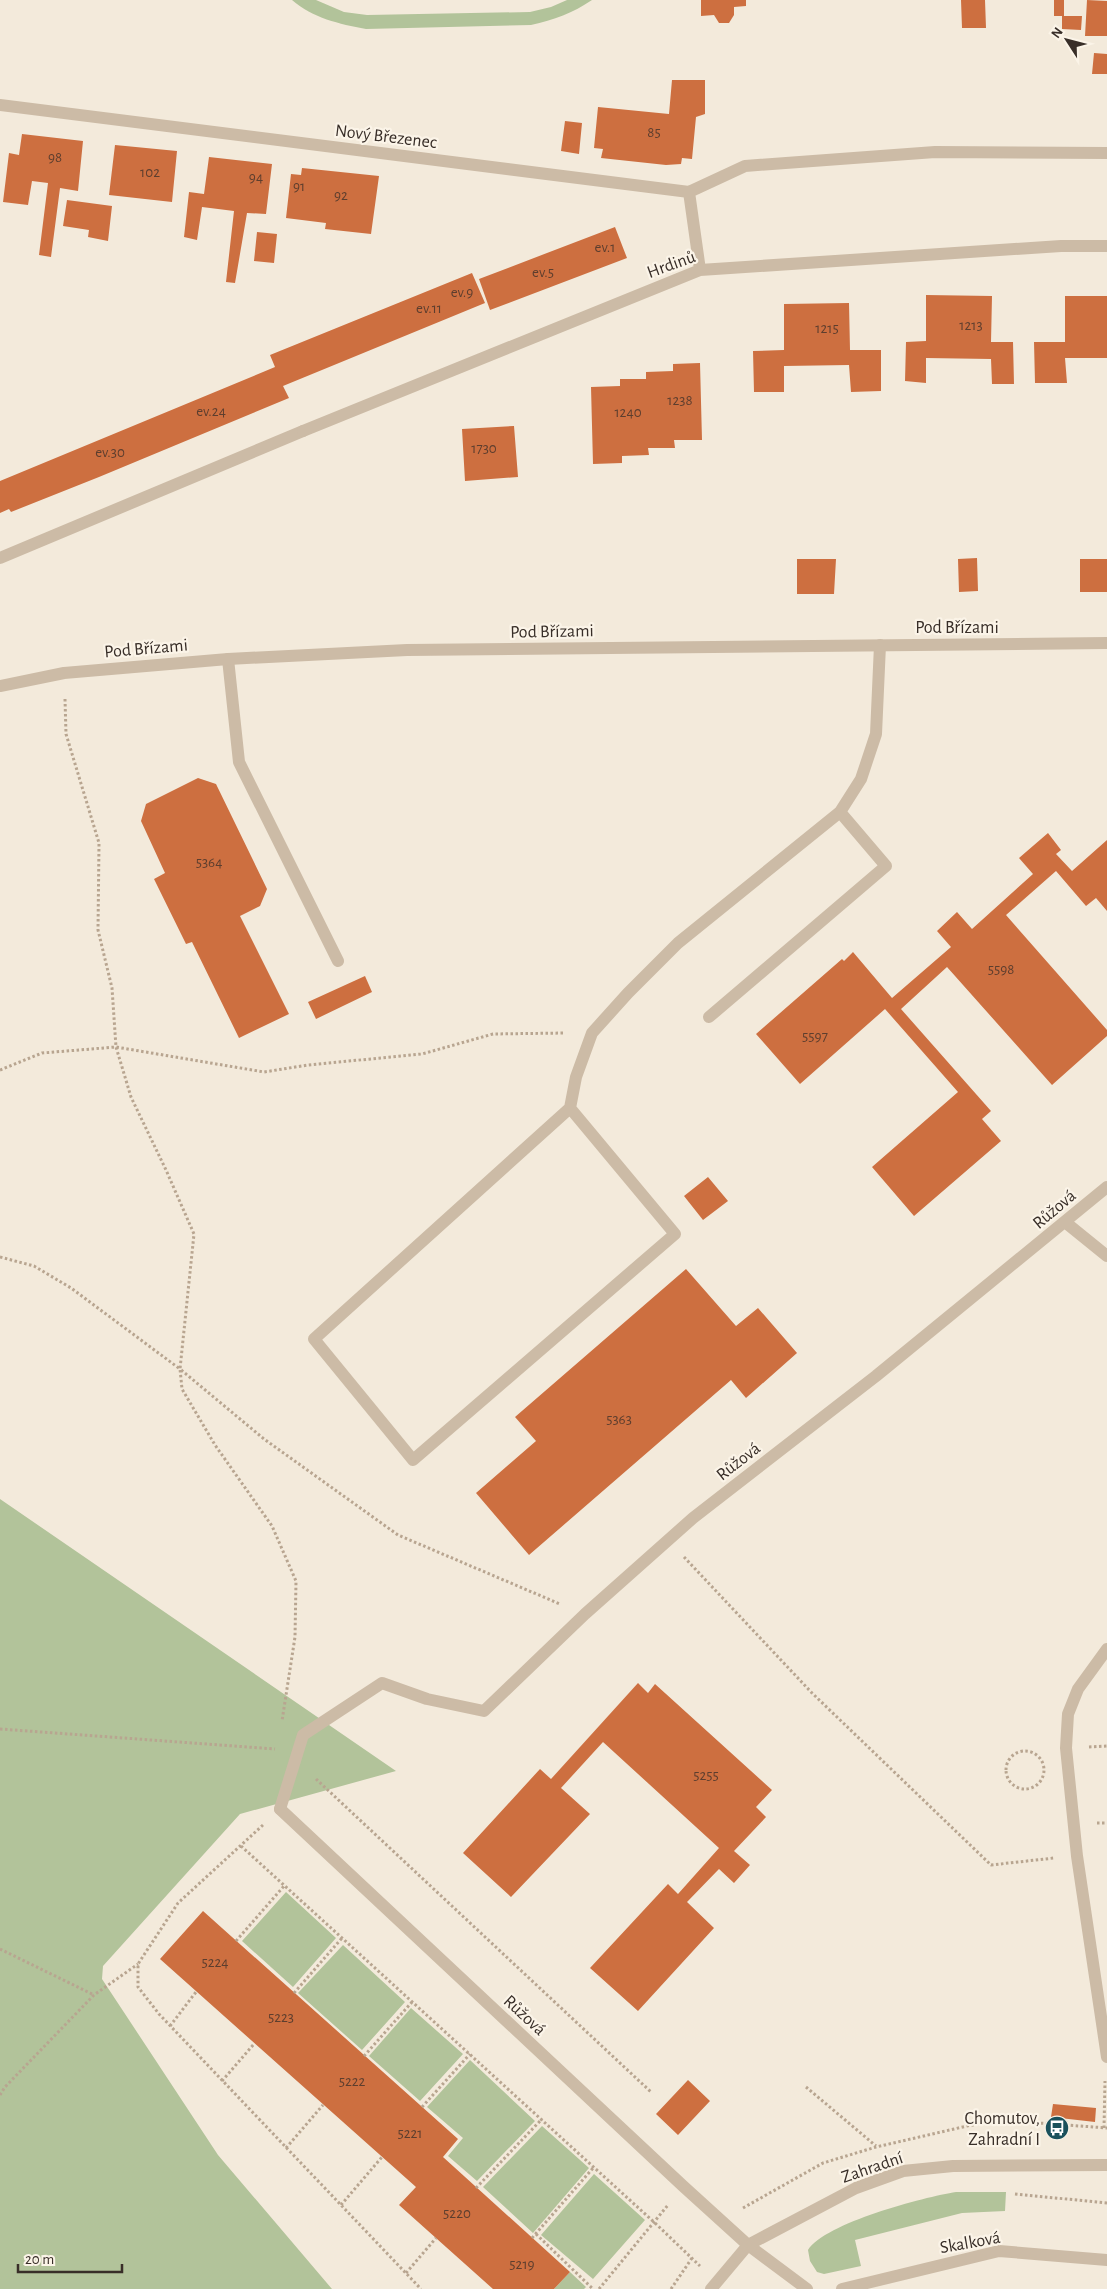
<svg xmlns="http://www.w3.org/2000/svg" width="1107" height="2289" viewBox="0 0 1107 2289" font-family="'Alegreya Sans',sans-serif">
<rect width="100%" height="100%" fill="#f3eadb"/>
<!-- green -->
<path fill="#b2c39a" d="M292 0H316L344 12 367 15 530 12 551 7 567 0H592C573 13 554 20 531 25L366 29C339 24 313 18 292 0Z
M0 1499 396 1771 240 1814 103 1966 102 1979 218 2155 332 2289H0Z
M286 1892 336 1938 293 1987 242 1941Z
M343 1945 405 2002 362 2050 298 1993Z
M411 2008 463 2054 420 2101 369 2056Z
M470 2060 535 2121 477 2181 448 2156 463 2138 427 2107Z
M542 2126 589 2168 533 2233 483 2187Z
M594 2174 645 2220 593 2279 541 2235Z
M956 2192H1006L1005 2211 962 2213 855 2240 861 2266 824 2274 817 2272 810 2261 808 2250C825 2223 924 2197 956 2192Z
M570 2272 586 2287 584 2289H554Z"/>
<!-- building -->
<path fill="#cd6f40" d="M701 0H746V6L734 7V15L729 23H719L714 15 701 16Z
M961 0H985L986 28H962Z
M1054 0H1064V16H1054Z
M1087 0 1107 1V36H1085Z
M1062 16H1082L1081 30 1062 29Z
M1094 53 1107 54V74H1092Z
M672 80H705V114L696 117 692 159 682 158 681 164 666 165 601 158 603 149 594 148 598 107 669 114Z
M565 121 582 123 579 154 561 151Z
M22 134 83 141 78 191 60 188 51 257 39 255 48 183 32 181 28 205 3 202 9 153 19 155Z
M115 145 177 151 172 202 109 195Z
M209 157 272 164 266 214 247 213 235 283 226 282 234 211 202 207 197 240 184 237 189 192 204 194Z
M302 168 379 176 371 234 325 229 326 223 286 218 291 174 301 175Z
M67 200 112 206 108 241 88 237 89 230 63 226Z
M615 227 627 258 490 310 479 279Z
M257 232 277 234 274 263 254 261Z
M472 273 485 303 283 386 289 398 99 477 11 512 9 509 0 513V481L275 367 270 355Z
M926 295 992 296 991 342H1013L1014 384H992L991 359 926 358V383L905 381 906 342 926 341Z
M1065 296H1107V358H1065L1067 383H1035L1034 342H1065Z
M849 303 850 350H881V391L851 392 849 365 784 366V392H754L753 351 784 350V304Z
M700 363 702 440H674L675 448H648L649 455 622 456V463L593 464 591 387 620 386V379H646V372L673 371V364Z
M514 426 518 477 465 481 462 429Z
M977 558 978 591 959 592 958 559Z
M797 559H836L834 594H797Z
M1080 559H1107V592H1080Z
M198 778 216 784 267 889 260 906 240 916 289 1014 239 1038 192 942 186 944 154 879 165 873 141 821 146 804Z
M1048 833 1061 850 1056 854 1072 871 1107 840V911L1096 898 1086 906 1056 871 1006 915 1107 1030V1036L1052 1085 947 967 901 1009 991 1111 982 1119 1001 1141 914 1216 872 1167 958 1092 885 1009 800 1084 756 1034 842 959 844 961 853 952 892 998 951 947 937 931 957 912 972 929 1033 874 1019 858Z
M365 976 372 992 316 1019 308 1002Z
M708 1177 728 1201 703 1220 684 1196Z
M686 1269 736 1326 758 1308 797 1353 746 1398 731 1380 529 1555 476 1493 536 1441 515 1417Z
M638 1683 648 1693 655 1684 772 1790 756 1807 766 1817 734 1851 750 1865 734 1883 719 1869 687 1902 714 1928 638 2011 590 1968 668 1884 678 1894 719 1848 603 1742 561 1788 590 1814 511 1897 463 1853 540 1769 551 1779Z
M203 1911 458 2139 443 2157 570 2272 554 2289H493L399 2205 416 2187 160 1959Z
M688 2080 710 2101 678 2135 656 2114Z
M1053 2104 1096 2108 1095 2122 1051 2117Z"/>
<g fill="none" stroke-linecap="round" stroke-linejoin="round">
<!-- path -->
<path stroke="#b8a590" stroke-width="3" stroke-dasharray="2.5 2.5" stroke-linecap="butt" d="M65 699 66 734 99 843 98 930 112 988 116 1047 131 1097 166 1170 194 1234 180 1369 264 1439 398 1535 560 1604
M0 1070 42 1053 116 1047 264 1072 308 1065 422 1054 493 1034 565 1033
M0 1257 34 1266 71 1288 180 1369 182 1389 215 1445 272 1526 296 1581 295 1637 282 1721
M684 1557 812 1693 991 1865 1054 1858
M0 1729 275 1749
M1089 1747 1107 1746
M1006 1770a19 19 0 1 1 38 0a19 19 0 1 1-38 0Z
M316 1779 651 2092
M1097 1823H1107
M263 1825 178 1903 138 1964V1987L159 2014 421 2289
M241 1846 655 2223 700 2266
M236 1941 284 1886
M0 1949 94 1995
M294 1993 342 1938
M170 2026 196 1992
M364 2056 412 2002
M222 2081 254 2044
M806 2087 876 2146
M0 2095 5 2087 94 1995 138 1964
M422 2107 470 2054
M1104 2128 1105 2081
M286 2148 323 2105
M476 2188 542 2119
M1015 2194 1107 2203
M341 2205 382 2157
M743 2208 823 2163 876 2147 967 2126 998 2120 1107 2128
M536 2234 593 2289
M532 2238 594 2167
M406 2273 436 2238
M599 2289 668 2205
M671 2289 692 2258"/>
<!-- service -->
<path stroke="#ccbba6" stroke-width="12" d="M0 558 303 431
M228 659 239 762 338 961
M709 1017 886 866 840 812
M570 1108 675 1234 413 1460 314 1339 570 1108 576 1077 592 1033 628 993 678 943 840 812 861 779 876 734 880 645
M1065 1222 1107 1256
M1107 1649 1078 1689 1068 1714 1066 1748 1077 1856 1107 2057
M280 1809 303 1735 382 1683 427 1699 484 1711 585 1614 693 1518 876 1376 1107 1187"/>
<!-- minor -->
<path stroke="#ccbba6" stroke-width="12" d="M0 105 689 192 700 270
M689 192 745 166 935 152 1107 153
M303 431 700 270 1061 246H1107
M280 1809 683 2186 748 2245 807 2289
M711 2289 748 2245 856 2188 903 2171 953 2166 1107 2165
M842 2289 999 2251 1107 2260"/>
<!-- tertiary -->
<path stroke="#ccbba6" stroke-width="12" d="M0 686 64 673 228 659 407 650 1107 643"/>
</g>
<!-- icons -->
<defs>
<g id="bus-disc" transform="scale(1.25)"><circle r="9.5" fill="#1a515c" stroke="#fbf4e8"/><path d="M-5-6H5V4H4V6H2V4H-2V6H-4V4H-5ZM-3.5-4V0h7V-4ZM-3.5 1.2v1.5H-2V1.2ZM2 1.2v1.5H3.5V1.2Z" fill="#fff"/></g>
</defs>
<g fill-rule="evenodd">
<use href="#bus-disc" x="1057" y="2128"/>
</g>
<g text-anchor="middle" stroke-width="4.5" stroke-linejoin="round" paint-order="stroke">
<!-- number labels -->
<g font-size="15" fill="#5d3e2e">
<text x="654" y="137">85</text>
<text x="55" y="162">98</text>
<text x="150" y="177">102</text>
<text x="256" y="182">94</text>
<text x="299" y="191">91</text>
<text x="341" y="200">92</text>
<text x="605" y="252">ev.1</text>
<text x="543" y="277">ev.5</text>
<text x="462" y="297">ev.9</text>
<text x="429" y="313">ev.11</text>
<text x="971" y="330">1213</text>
<text x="827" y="333">1215</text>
<text x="680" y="405">1238</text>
<text x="211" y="416">ev.24</text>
<text x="628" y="417">1240</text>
<text x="484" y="453">1730</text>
<text x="110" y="457">ev.30</text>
<text x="209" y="867">5364</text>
<text x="1001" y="974">5598</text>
<text x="815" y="1041">5597</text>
<text x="619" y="1424">5363</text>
<text x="706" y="1780">5255</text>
<text x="215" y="1967">5224</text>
<text x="281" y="2022">5223</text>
<text x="352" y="2086">5222</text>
<text x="410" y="2138">5221</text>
<text x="457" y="2218">5220</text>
<text x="522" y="2269">5219</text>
</g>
<!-- street labels -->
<g font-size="18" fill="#382e28" stroke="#fbf4e8">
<text transform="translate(386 136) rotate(7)" y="6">Nový Březenec</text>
<text transform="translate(671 264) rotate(-20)" y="6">Hrdinů</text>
<text x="957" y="633">Pod Břízami</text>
<text transform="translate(552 631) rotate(-1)" y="6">Pod Břízami</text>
<text transform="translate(146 648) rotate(-5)" y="6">Pod Břízami</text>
<text transform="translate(1054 1209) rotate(-40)" y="6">Růžová</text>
<text transform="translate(738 1461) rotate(-38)" y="6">Růžová</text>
<text transform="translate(525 2015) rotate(43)" y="6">Růžová</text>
<text transform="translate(872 2167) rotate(-19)" y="6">Zahradní</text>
<text transform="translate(970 2242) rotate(-10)" y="6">Skalková</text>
</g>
<!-- poi labels -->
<g font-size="18" fill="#382e28" stroke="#fbf4e8" text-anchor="end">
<text x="1040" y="2124">Chomutov,<tspan x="1040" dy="21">Zahradní I</tspan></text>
</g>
</g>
<!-- north arrow -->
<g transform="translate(1067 40) rotate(306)" stroke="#fbf4e8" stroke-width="4" paint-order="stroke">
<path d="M0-4L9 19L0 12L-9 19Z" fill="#382e28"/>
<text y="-8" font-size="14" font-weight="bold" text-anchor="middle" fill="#382e28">N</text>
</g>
<!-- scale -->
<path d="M18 2264v8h104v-8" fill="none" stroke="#382e28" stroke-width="2.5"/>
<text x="25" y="2264" font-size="15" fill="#382e28" stroke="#fbf4e8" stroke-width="4" paint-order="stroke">20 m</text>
</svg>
